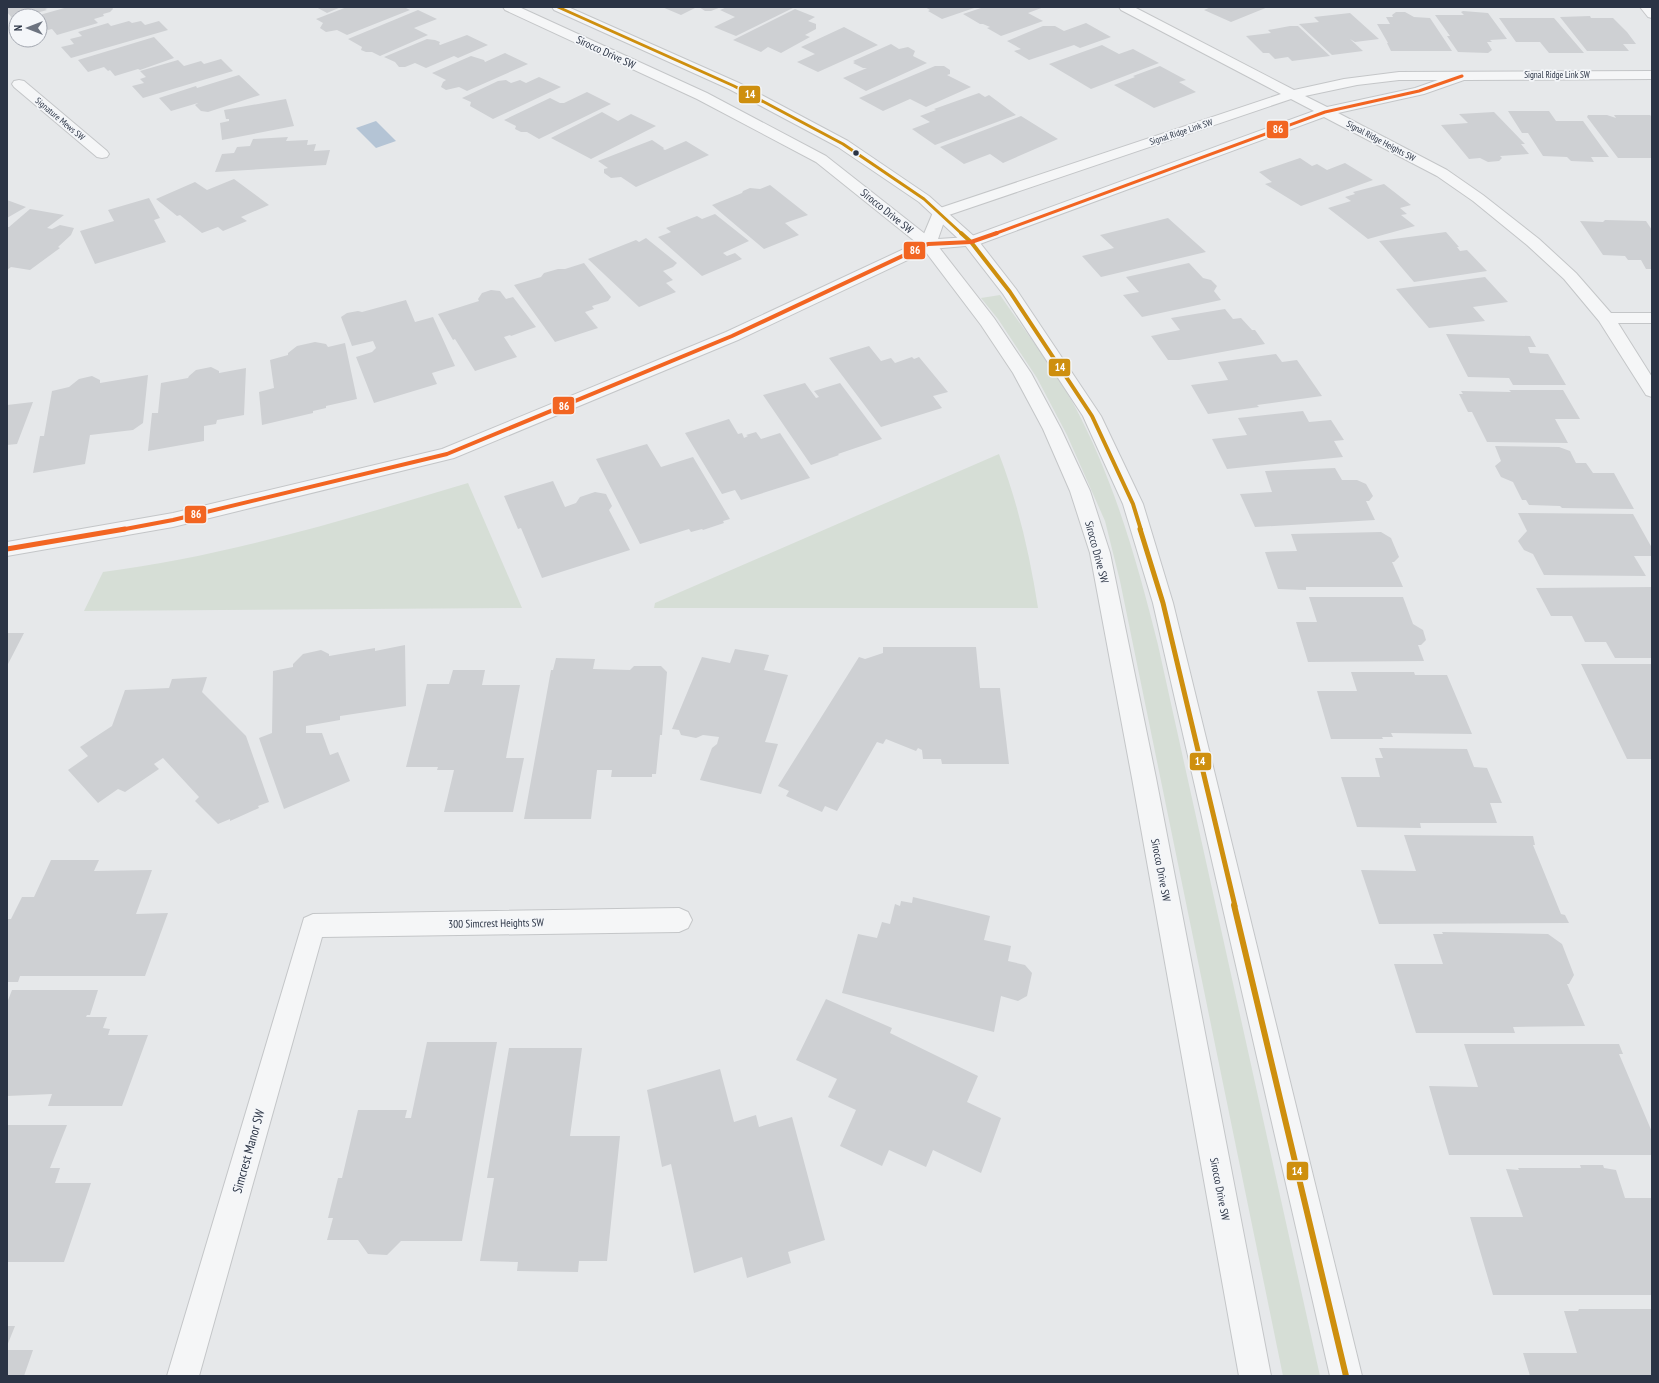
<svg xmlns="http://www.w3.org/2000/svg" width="1659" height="1383" viewBox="0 0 1659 1383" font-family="'PT Sans Narrow',sans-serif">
<rect width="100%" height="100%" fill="#e6e8ea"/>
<!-- green -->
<path fill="#d6ded6" d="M1000 295C1024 330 1052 365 1073 403 1114 479 1137 561 1158 645L1320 1376H1283L1120 581 1105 521 1067 435 1037 378 998 319 981 298Z
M999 454C1018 503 1030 556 1038 608H654L655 603Z
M468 483 522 608 84 611 103 572C227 556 348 519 468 483Z"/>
<!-- water -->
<path fill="#b4c4d5" d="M376 121 396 141 376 148 356 128Z"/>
<!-- building -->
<path fill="#ced0d3" d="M7 7H51L45 9 47 10 25 16H16V19H13L7 12Z
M68 7H112L113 9 110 12 103 14 104 16 94 19 98 23 57 35 52 29 48 30 45 27 40 28V16H36Z
M316 7H341L327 13Z
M347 7H404L410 10 347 35 337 30 326 32 320 28 323 23 316 19Z
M662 7H697L681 15Z
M699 7H721L711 11H705Z
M727 7H795L736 36 714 27 735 17 720 10Z
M925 7H977L942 19 928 11 930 10Z
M984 7H1044L1028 13 1043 21 1001 36 987 28 990 27 983 24H984H980L963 14Z
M1211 7H1268L1231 22 1204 10Z
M795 9 815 17 808 21 816 24V29L805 35 810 37 781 53 768 47 761 52 733 40Z
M418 10 437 19 414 28 428 35 380 56 372 52H366L361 50 362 47 348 39Z
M1463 11 1488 13 1507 39 1490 40 1492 42H1487L1492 50 1488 53 1458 52 1447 36H1450L1435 15H1464L1461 12Z
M1396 12H1405L1414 17 1430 18 1452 51H1391L1387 43H1388L1377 24H1390L1386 17H1393L1392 15Z
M1350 13 1379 39 1355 42 1350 39 1363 51 1332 55 1299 24 1319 22 1314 17Z
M1590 16 1591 18H1613L1627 32 1636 44H1623L1629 51H1587L1560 17Z
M1499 18H1554L1584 53H1549L1540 42H1516Z
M129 21 132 23 141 21 145 25 159 21 168 30 71 58 61 47 74 44 70 39 82 36 78 32 108 23 111 26Z
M1086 23 1111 37 1080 48 1074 45 1029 60 1014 51 1021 49 1007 41 1043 26H1055L1064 31Z
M1290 26H1298L1330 56 1292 61 1288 57 1275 59 1269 53H1263L1246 36 1271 33 1268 30Z
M844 27 878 45 818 72 797 62 815 54 801 47Z
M467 35 488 45 458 58 454 56 426 68 415 63 405 67H399L395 62 384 57 427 39 435 40 440 42 439 44 440 45Z
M154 37 174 58 140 70 138 69 115 76 110 70 108 71 104 67 88 72 78 60Z
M891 44 899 49 908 47 915 51 913 56 927 63 866 91 843 78 867 68H863L853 63 855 62 853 61Z
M1102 45 1119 54 1133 49 1159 63 1091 89 1049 64Z
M505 53 528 64 467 91 459 87 446 90 441 87 443 82 446 80 432 73 471 56 484 60 485 62Z
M221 59 233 71 143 98 132 86 144 83 140 79 146 77 140 71 178 60 184 66 201 61 204 64Z
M935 66H944L950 70V74L947 75 971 87 926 107 910 99 883 111 859 98Z
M1160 66 1186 80 1179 82 1196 92 1154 108 1114 85 1135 77 1133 76Z
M239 75 260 95 208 112 201 111 195 105 198 103 171 111 159 98 196 86 197 88Z
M539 77 561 87 493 119 470 106 471 102 462 98 498 81 506 80 511 83 520 80 526 83Z
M587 92 611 104 539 139 527 132H521L515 129 516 126 504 120 550 98 560 103H564Z
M979 93 985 97 989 95 1016 115 935 145 912 129 930 122 920 116 936 110 934 109Z
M286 99 294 126 222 140 220 123 229 121V119H226L224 110Z
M1508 111H1549L1556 121H1583L1609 157H1591L1594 162 1571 161 1567 157 1543 156 1528 133H1522Z
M602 112 618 121 631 114 656 126 591 159 551 138Z
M1494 112 1525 144H1521L1529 154 1500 156 1502 158 1499 161 1488 162 1480 158 1469 159 1441 125 1468 123 1459 114Z
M1588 115H1607L1616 118 1614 115H1650L1652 117V158H1618L1587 117Z
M1021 116 1058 139 1003 163 990 154 964 164 940 147Z
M288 137 286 141 308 140 307 145 316 144 314 151 330 150 326 165 215 172 222 154 234 153 237 147 250 146 253 139Z
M652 140 664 148 663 149 665 150 686 141 709 155 636 187 621 177 611 178 604 173V169L608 168 598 161Z
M1300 158 1312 166 1317 164 1327 170 1345 163 1373 180 1301 206 1265 184 1272 182 1259 172Z
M234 179 269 205 241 217 247 221 223 231 218 227 202 233 180 215 177 216 156 199 195 182 207 190Z
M1384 184 1411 205 1400 208 1407 214 1401 215 1415 226 1368 239 1328 208 1351 201 1345 197 1355 194 1353 192Z
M770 185 808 215 785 223 799 235 764 249 712 205 742 193 743 191 750 188 760 189Z
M149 198 160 218 154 220 166 242 95 264 80 231 114 221 108 210Z
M7 200 26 207 7 218Z
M30 209 64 215 47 228 52 229 60 225 74 228 71 235 58 247 60 248 30 270 11 267 7 270V227H9Z
M715 214 749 241 723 253 727 256 735 253 742 259 702 276 658 237 671 232 666 228 697 216 702 219Z
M1168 218 1206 252 1101 277 1082 256 1114 248 1100 235Z
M1605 220 1646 221 1652 230V269H1646L1641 260H1628L1625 256 1603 255 1580 221 1603 222Z
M1446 232 1459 247H1457L1460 251 1467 250 1487 271 1414 282 1379 241Z
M646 238 677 263 673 267 663 271 673 280 666 283 676 292 639 307 588 259 636 240 639 242Z
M584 263 611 297 608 301 592 306 594 309 585 312 598 328 555 342 514 285 541 277 544 273 558 269H565Z
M1189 263 1203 278 1211 280 1217 286 1214 291 1221 300 1142 317 1123 295 1139 292 1126 277Z
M1485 277 1508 302 1473 307 1485 321 1429 328 1396 289Z
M491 290 500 291 506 299 513 297 536 327 511 336 510 335 504 337 517 357 475 371 455 339 453 340 438 314 479 301 478 299 482 293Z
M406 300 415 322 433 317 455 366 432 373 437 384 374 403 356 357 372 352 376 348 373 341 352 346 341 317 347 313 358 311 362 312Z
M1225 309 1233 319 1241 318 1252 330H1255L1265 344 1179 360H1168L1151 336 1180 330 1171 318Z
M1446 334 1530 336 1536 347H1528L1530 353 1548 354 1566 385H1513L1509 378 1468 377Z
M315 342 326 344 328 347 345 343 357 399 326 406V408L313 411V413L262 425 259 392 274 388 270 360 288 355V353L297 346Z
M869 346 881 361 891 358 895 363 912 357 914 359 919 357 948 392 933 396 942 408 881 427 829 358Z
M1276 354 1282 362 1297 360 1322 396 1257 405 1259 407 1208 414 1191 385 1228 380 1218 362Z
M211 367 219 371V373L246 368 244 415 217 420 216 424 204 426V441L148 451 152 413H158L161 383 188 378 189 376 196 370Z
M148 375 143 423 133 430 90 435 85 464 33 473 40 436H44L52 391 69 387 79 379 92 376 100 380V383Z
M805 383 816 398 819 397 814 391 840 383 882 439 838 454 839 455 811 465 763 395Z
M1509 390H1563L1580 419H1555L1568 443 1487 442 1472 412H1468L1459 394H1463L1461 391 1511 392Z
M33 402 17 444 7 445V405Z
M1303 411 1309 422 1331 420 1344 440 1334 441 1343 457 1227 469 1212 439 1247 435 1238 418Z
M729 419 738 434 742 433 744 438 748 436 746 435 756 432 761 439 780 433 810 478 741 500 735 490 722 494 685 433Z
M647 444 661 467 693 457 730 519 723 521 724 523 703 530 702 529 691 532 689 529 640 544 596 459Z
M1495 446 1559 447 1570 451 1576 463H1586L1593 473H1614L1634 509 1562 508 1560 506 1529 505 1526 500H1522L1513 482 1501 477 1495 466 1501 461Z
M1335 468 1342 480H1357L1366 484 1373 496 1369 501H1366L1375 520 1255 527 1240 494 1272 492 1265 471Z
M553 481 565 507 576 503 580 497 595 492 606 494 612 506 609 510 630 550 542 578 521 528 518 529 504 496Z
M1518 513 1633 514 1652 548V556H1634L1646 576 1544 575 1533 554 1524 550 1518 541 1527 531Z
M1381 532 1391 538 1399 557 1394 562H1392L1403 587H1306V590L1278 589 1265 552 1297 551 1291 534Z
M1652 587V658H1615L1606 642H1585L1572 616H1551L1536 588Z
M1309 597H1403L1413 624 1423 630 1426 640 1421 645H1418L1424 661 1308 662 1296 622H1317Z
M7 633H24L7 666Z
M405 645 406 706 340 716V720L306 726V733H322L330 755 338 752 350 781 284 809 259 738 272 733 273 671 293 667V664L303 654 321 650 329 654V656L375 648V651Z
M883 647H976L980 688H1000L1009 764H942L941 759H923L922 750 918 748 916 751 886 739 883 744 877 742 837 811 825 806 822 812 786 796 789 791 778 786 859 657 865 659 883 653Z
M735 649 769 655 764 670 788 675 765 742 778 744 761 794 700 780 712 748 717 744 719 737 703 735 696 738 681 735 679 730 672 729 702 657 730 663Z
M556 658 595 659 593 669 630 670 634 666H661L667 672 662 735H660L656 774H652V777H611L612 770H597L591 819H524L551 670H553Z
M1581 664H1652V759H1627Z
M453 670H485L482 685H520L506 758H524L513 812H444L454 770H437L438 767H406L427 684H449Z
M1351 672H1414L1415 675H1447L1472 734 1391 733 1393 737H1382L1383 739H1331L1317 691H1357Z
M207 677 202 692 246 736 269 802 258 806 259 808 230 821V819L218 824 195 801 199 797 163 758 154 764 159 769 125 792 118 789 98 803 68 770 88 756 80 747 112 726 125 690 169 688 172 679Z
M1379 748 1467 749 1474 767 1487 768 1502 803H1490L1497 823H1420L1421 828 1357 827 1341 777H1380L1375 758H1383Z
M1404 835 1533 836 1535 845H1533L1561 914 1565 915 1569 923 1379 924 1361 870 1416 871Z
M51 860H99L94 871 152 870 136 914 168 913 145 976H20L18 982H7V919H11L22 897H34Z
M913 897 990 916 984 940 1011 946 1008 961 1025 965 1032 973 1027 996 1018 1001 1001 996 994 1032 842 993 858 934 877 938 882 922 890 924 895 904 900 906 901 901 912 903Z
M1442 932 1548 934 1562 944 1574 975 1569 984H1567L1585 1026 1513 1027 1515 1033H1416L1394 964H1443L1433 934H1443Z
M12 990H98L90 1015H87L86 1017H107L103 1028 110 1029 108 1035H148L122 1106H48L52 1094 7 1096V1003Z
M826 999 892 1028 890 1033 978 1076 967 1102 1001 1118 981 1173 933 1150 926 1167 889 1150 882 1166 840 1146 856 1110 828 1097 837 1079 796 1060Z
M427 1042H497L462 1241H401L387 1255 368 1254 358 1240H327L333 1218H328L338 1178H342L358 1110H407L405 1118H411Z
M1464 1044H1619L1623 1054H1619L1652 1132V1155H1449L1429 1086 1478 1087Z
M509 1048H582L570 1136H620L607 1261H579L578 1272 517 1271 518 1262 480 1261 494 1178H487Z
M720 1069 734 1122 756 1115 759 1127 792 1117 825 1240 788 1252 791 1263 747 1278 742 1257 694 1273 671 1164 662 1167 647 1090Z
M7 1125H67L50 1168H60L55 1183H91L64 1262H7Z
M1580 1165H1603L1604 1168 1616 1170 1625 1198H1652V1295H1493L1470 1217H1523L1506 1169 1519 1170 1518 1168H1581Z
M1579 1309H1652V1376H1530L1523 1353H1577L1564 1311H1578Z
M7 1326H15L7 1346Z
M7 1350H33L24 1376H7Z"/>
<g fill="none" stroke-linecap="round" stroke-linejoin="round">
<!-- minor casing -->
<g stroke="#c4c6c8" stroke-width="2">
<path id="minor" d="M1119 7H1134L1294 90 1344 79 1399 72 1652 71V79L1464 80 1424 94 1338 113 1447 170 1483 195 1539 239 1576 273 1611 313H1652V323H1618L1652 377V397L1646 395 1599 321 1564 279 1527 245 1473 201 1437 176 1324 117 977 245 931 249 738 340 454 458 173 527 7 556V542L173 513 442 449 726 332 921 241 934 210 1281 94 1121 10ZM1399 80H1438L1415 88 1327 107 1305 96 1357 85ZM1291 99 1314 111 969 237 938 239 946 216Z
M1640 7H1652V18L1648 17Z
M19 80 24 81 107 151 109 154 107 157 102 158 97 157 14 87 12 84 14 81Z
M679 908 688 912 692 920 688 928 679 932 322 937 199 1376H167L304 918 313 914Z"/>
</g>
<!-- tertiary casing -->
<g stroke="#c4c6c8" stroke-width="2">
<path id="tertiary" d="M503 7H519L707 93 826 156 934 241 994 318 1031 373 1061 429 1090 491 1110 553 1156 778 1271 1376H1239L1132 778 1090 553 1070 491 1043 429 1013 373 981 325 922 247 816 162 697 99 505 10Z
M552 7H568L739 83 848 141 929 196 977 239 1016 289 1101 416 1143 504 1173 603 1362 1376H1330L1153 603 1123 504 1083 416 1003 294 965 245 919 202 838 147 729 89 554 10Z"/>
</g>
<!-- minor -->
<use href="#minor" fill="#f5f6f7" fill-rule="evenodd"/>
<!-- tertiary -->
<use href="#tertiary" fill="#f5f6f7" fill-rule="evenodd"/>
<!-- bus-1-far3 casing -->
<g stroke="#f4f6f9" stroke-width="5">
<path id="bus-1-far3" d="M558 7 734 86 843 144 924 199 962 234"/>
</g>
<!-- bus-1-far2 casing -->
<g stroke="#f4f6f9" stroke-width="6">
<path id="bus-1-far2" d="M961 233 971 242 1010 292 1092 416 1133 504 1141 530"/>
</g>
<!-- bus-1-far1 casing -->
<g stroke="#f4f6f9" stroke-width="8">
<path id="bus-1-far1" d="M1140 529 1163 603 1235 906"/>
</g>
<!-- bus-1 casing -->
<g stroke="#f4f6f9" stroke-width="10">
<path id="bus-1" d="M1234 905 1346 1376"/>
</g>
<!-- bus-2-far2 casing -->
<g stroke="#f4f6f9" stroke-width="5">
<path id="bus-2-far2" d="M994 234 1325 112 1419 91 1462 76"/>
</g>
<!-- bus-2-far1 casing -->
<g stroke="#f4f6f9" stroke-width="6">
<path id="bus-2-far1" d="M120 530 173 520 447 454 732 336 928 244 971 242 997 233"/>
</g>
<!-- bus-2 casing -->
<g stroke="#f4f6f9" stroke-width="8">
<path id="bus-2" d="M7 549 125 529"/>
</g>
<!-- bus-1-far3 -->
<use href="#bus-1-far3" stroke="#ce8f0e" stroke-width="3"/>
<!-- bus-1-far2 -->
<use href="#bus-1-far2" stroke="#ce8f0e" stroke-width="4"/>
<!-- bus-1-far1 -->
<use href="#bus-1-far1" stroke="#ce8f0e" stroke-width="5"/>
<!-- bus-1 -->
<use href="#bus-1" stroke="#ce8f0e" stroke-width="6"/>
<!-- bus-2-far2 -->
<use href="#bus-2-far2" stroke="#f26522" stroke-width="3"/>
<!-- bus-2-far1 -->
<use href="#bus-2-far1" stroke="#f26522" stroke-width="4"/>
<!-- bus-2 -->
<use href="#bus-2" stroke="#f26522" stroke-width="5"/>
</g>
<!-- markers -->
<circle fill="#2b3445" stroke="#f4f6f9" stroke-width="1.5" cx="856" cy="153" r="3.5"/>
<g text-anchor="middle" stroke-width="3.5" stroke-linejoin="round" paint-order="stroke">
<!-- far-street labels -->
<g font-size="9" fill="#2b3445" stroke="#f4f6f9">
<text x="1557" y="78">Signal Ridge Link SW</text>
<text transform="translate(60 119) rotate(40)" y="3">Signature Mews SW</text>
<text transform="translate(1181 132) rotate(-18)" y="3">Signal Ridge Link SW</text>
<text transform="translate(1381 141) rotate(28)" y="3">Signal Ridge Heights SW</text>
</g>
<!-- street labels -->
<g font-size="11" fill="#2b3445" stroke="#f4f6f9">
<text transform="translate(606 52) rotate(25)" y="4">Sirocco Drive SW</text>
<text transform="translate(887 211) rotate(39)" y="4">Sirocco Drive SW</text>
<text transform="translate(1097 552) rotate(75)" y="4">Sirocco Drive SW</text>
<text transform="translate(1161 870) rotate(79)" y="4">Sirocco Drive SW</text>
<text transform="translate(496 923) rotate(-1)" y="4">300 Simcrest Heights SW</text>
<text transform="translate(1220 1189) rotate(79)" y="4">Sirocco Drive SW</text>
</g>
<!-- near-street labels -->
<g font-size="13" fill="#2b3445" stroke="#f4f6f9">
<text transform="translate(248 1151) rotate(-74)" y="5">Simcrest Manor SW</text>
</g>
</g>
<g stroke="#f4f6f9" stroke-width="1.5">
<rect x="738" y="85" width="23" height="19" rx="4" fill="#ce8f0e"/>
<rect x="1266" y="120" width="23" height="19" rx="4" fill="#f26522"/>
<rect x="903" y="241" width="23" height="19" rx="4" fill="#f26522"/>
<rect x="1048" y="358" width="23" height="19" rx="4" fill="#ce8f0e"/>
<rect x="552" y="396" width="23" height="19" rx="4" fill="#f26522"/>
<rect x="184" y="505" width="23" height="19" rx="4" fill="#f26522"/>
<rect x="1189" y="752" width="23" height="19" rx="4" fill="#ce8f0e"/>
<rect x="1286" y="1161" width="23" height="20" rx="4" fill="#ce8f0e"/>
</g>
<g font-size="11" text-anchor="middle" font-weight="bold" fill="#fff">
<text x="750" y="98">14</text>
<text x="1278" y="133">86</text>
<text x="915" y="254">86</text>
<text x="1060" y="371">14</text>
<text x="564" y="410">86</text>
<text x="196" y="518">86</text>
<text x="1200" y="765">14</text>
<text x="1297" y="1175">14</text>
</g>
<!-- border -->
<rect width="1659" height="1383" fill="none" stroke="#2b3445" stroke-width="16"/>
<!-- north arrow -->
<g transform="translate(28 28) rotate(270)"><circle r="19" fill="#f4f6f9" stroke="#a4a8b1"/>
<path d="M0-3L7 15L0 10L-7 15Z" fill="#6c737f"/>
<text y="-6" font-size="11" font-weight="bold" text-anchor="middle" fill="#2b3445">N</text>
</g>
</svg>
